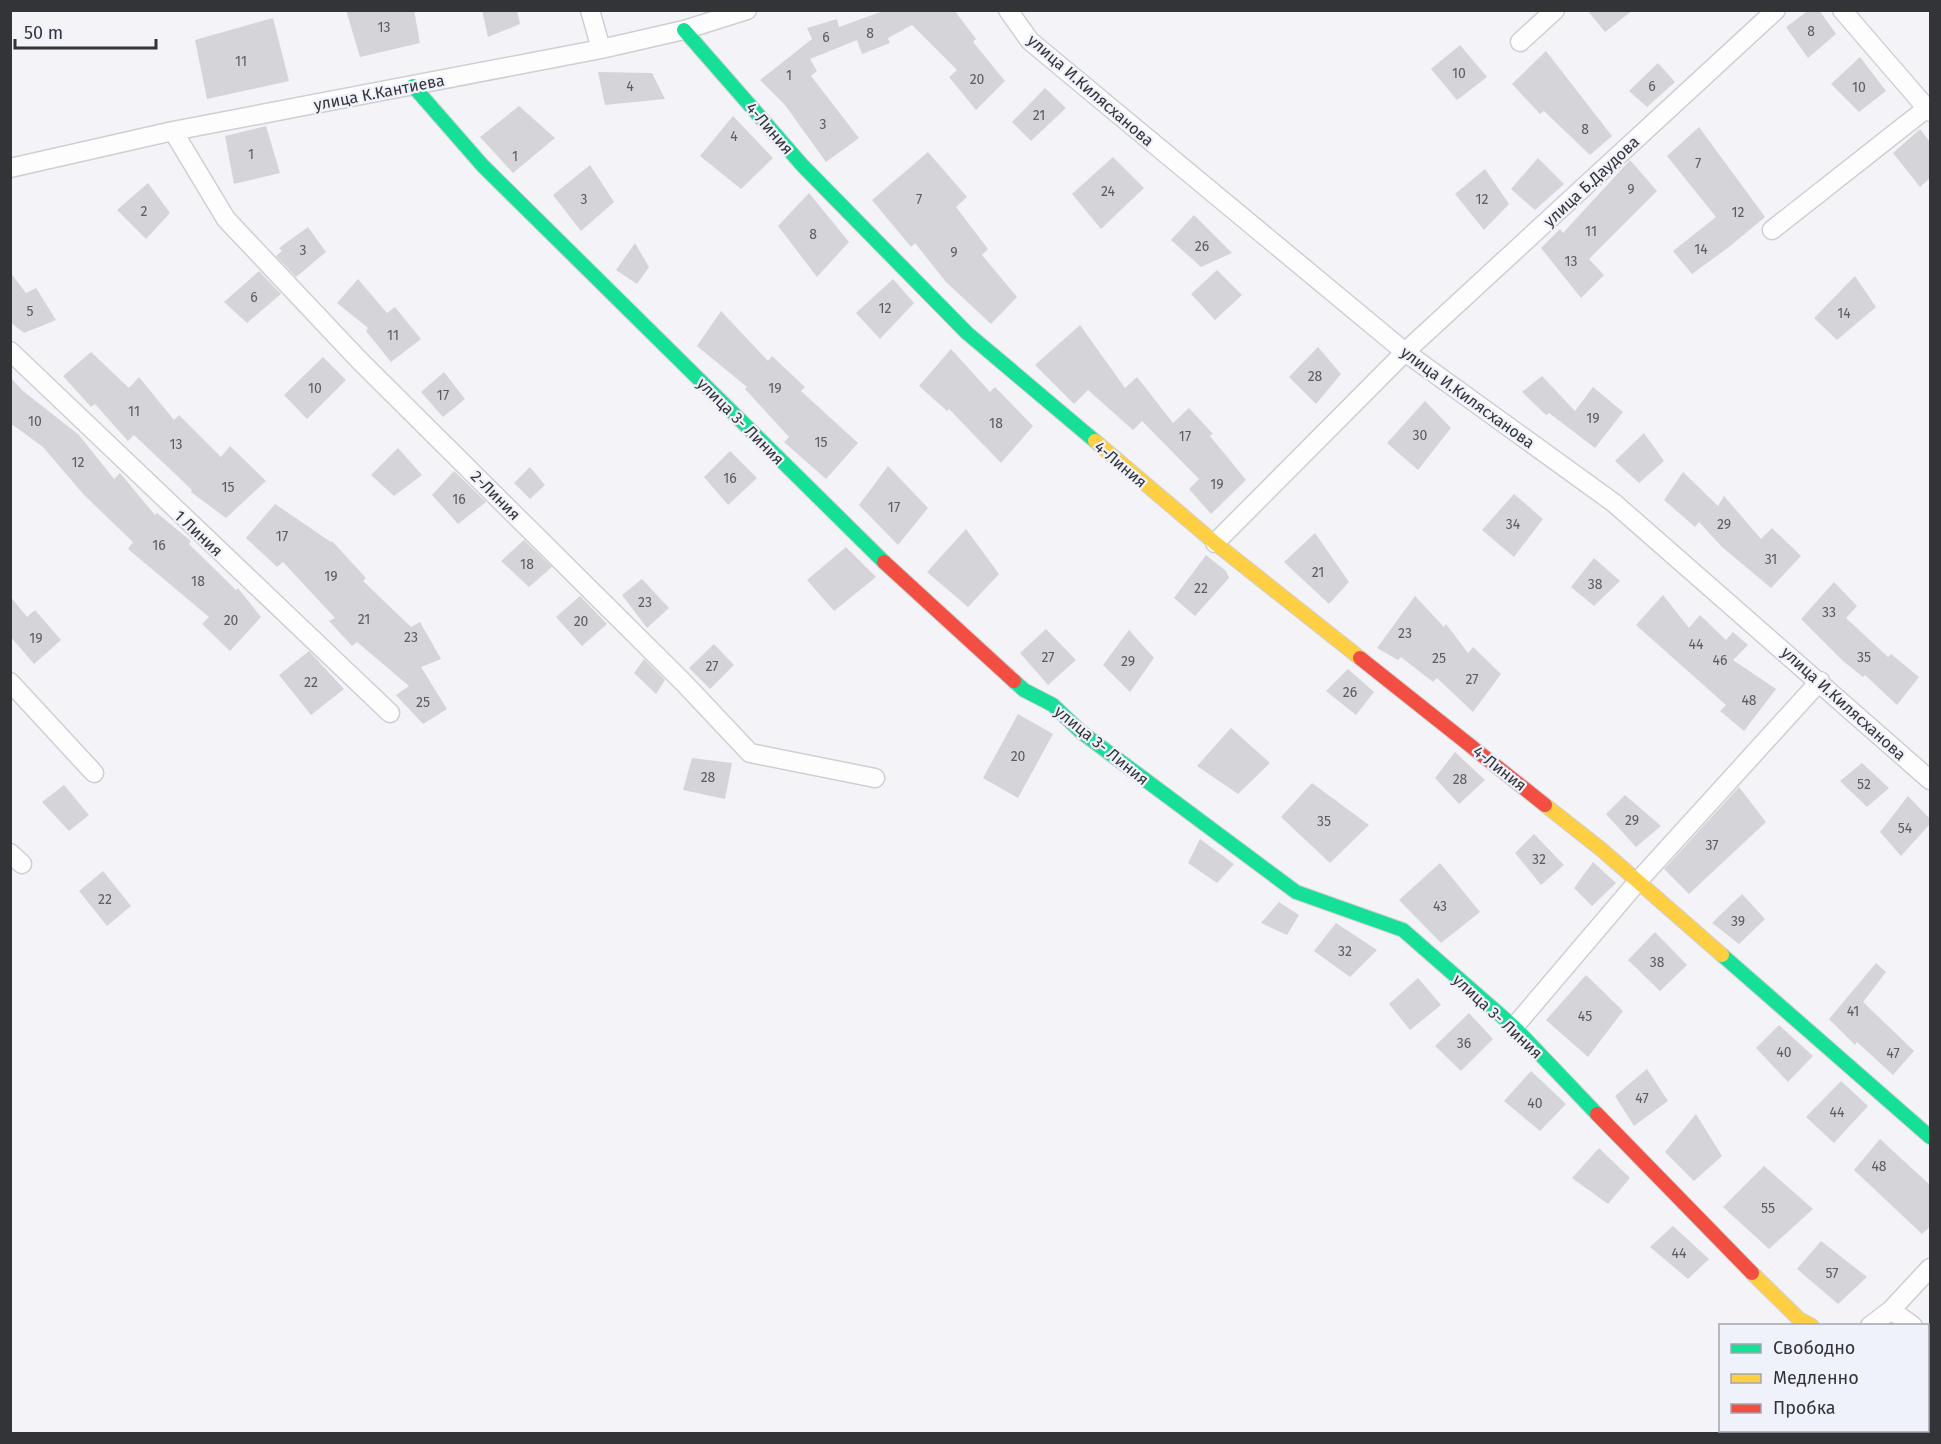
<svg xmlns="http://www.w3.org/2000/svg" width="1941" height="1444" viewBox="0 0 1941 1444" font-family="'Fira Sans',sans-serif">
<rect width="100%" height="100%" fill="#f3f3f8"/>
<!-- building -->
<path fill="#d5d5d9" d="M346 10H414L420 43 360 57Z
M482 10H517L520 24 488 37Z
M886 10H954L976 39 973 42 1005 81 976 110 949 77 957 70 912 25 888 38 890 43 862 54 857 40 810 59 817 71 811 76 859 138 826 162 785 105 760 80 812 39 807 28 837 19 839 27Z
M1587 10H1633L1605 32Z
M1809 10H1819L1836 34 1808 58 1786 27Z
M273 18 289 81 207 99 195 40Z
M1460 45 1487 77 1457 100 1431 69Z
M1546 51 1612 136 1590 155 1544 111 1540 114 1512 84Z
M1860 57 1886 91 1859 112 1831 84Z
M1658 63 1675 82 1647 107 1629 91Z
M598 72 652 73 665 99 605 105Z
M1045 88 1066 108 1031 141 1012 122Z
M519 106 555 138 513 173 480 137Z
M733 116 773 158 741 189 700 156Z
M266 126 280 173 234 184 225 136Z
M1699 127 1765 217 1729 247 1692 274 1673 251 1716 217 1667 156Z
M1920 129 1930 142V178L1920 187 1893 153Z
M928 152 967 197 956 207 988 249 982 255 1017 297 991 324 946 282 915 243 911 247 872 200Z
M1113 157 1144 188 1101 229 1072 194Z
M1538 158 1564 184 1535 210 1511 189Z
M1630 160 1657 191 1589 259 1604 275 1581 298 1541 248 1560 229 1563 233Z
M590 165 614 202 581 231 553 195Z
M1485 169 1509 204 1484 230 1455 194Z
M148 183 170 213 146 239 117 210Z
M809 193 849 242 817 277 778 226Z
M1194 215 1232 253 1201 267 1171 240Z
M308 227 326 252 296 277 276 256 282 251 279 248Z
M635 243 649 267 637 284 616 270Z
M1217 270 1242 295 1215 320 1191 294Z
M259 271 281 294 247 323 224 302Z
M10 272 26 293 36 288 56 320 24 333 10 322Z
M1855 276 1876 307 1837 340 1814 318Z
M358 279 387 313 395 307 421 339 391 362 366 331 368 328 337 303Z
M893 279 914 303 880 339 856 313Z
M721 311 768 361 772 356 805 387 801 391 858 443 826 479 784 442 789 437 745 389 747 387 697 346Z
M1080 325 1125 388 1137 377 1173 423 1189 408 1213 434 1210 436 1246 480 1211 514 1189 489 1199 479 1142 421 1133 430 1088 390 1074 404 1035 365Z
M1318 347 1341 374 1316 404 1289 377Z
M951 349 990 392 995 387 1033 426 1001 463 949 409 947 411 919 386Z
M91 352 129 388 139 377 174 420 179 415 221 457 230 446 266 481 226 518 191 492 192 490 134 435 128 441 95 404 91 407 63 376Z
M323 357 346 380 307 419 284 395Z
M444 372 465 399 443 417 421 392Z
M1542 376 1575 411 1593 387 1623 412 1595 448 1549 413 1546 415 1522 392Z
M10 377 23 391 79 435 114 479 120 473 155 515 157 513 191 541 189 544 236 590 238 588 261 617 230 651 202 624 209 617 128 549 133 542 84 495 43 447 10 423Z
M1425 401 1451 428 1418 470 1387 443Z
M1644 433 1664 461 1639 483 1615 461Z
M398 448 422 475 394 496 371 475Z
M730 451 757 478 728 505 704 477Z
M888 466 928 508 898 545 859 505Z
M530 467 545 485 530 499 514 483Z
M454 471 486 502 458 524 432 495Z
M1683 472 1718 506 1724 496 1761 539 1772 528 1801 556 1771 588 1722 547 1699 522 1695 527 1664 500Z
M1514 494 1543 519 1514 557 1482 530Z
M275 504 331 542 332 541 366 578 363 581 411 627 420 622 441 659 421 667 447 709 423 724 396 695 409 686 357 642 352 646 329 621 335 618 283 562 277 567 246 538Z
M966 529 999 574 968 607 927 572Z
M1315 533 1349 582 1329 604 1284 562Z
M524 540 552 567 529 587 501 561Z
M846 547 876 577 834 611 807 580Z
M1206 555 1226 571 1229 578 1195 616 1174 598Z
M1594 558 1620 581 1594 606 1571 587Z
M642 579 669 608 647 628 622 595Z
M1834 582 1857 606 1846 618 1888 657 1891 654 1919 677 1897 705 1865 675 1863 677 1843 661 1801 619Z
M1663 595 1689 628 1700 615 1726 640 1733 632 1748 645 1733 660 1776 689 1744 731 1720 711 1726 705 1636 625Z
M10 596 27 617 35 610 61 640 34 664 10 636Z
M580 596 607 624 582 646 556 617Z
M1415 596 1444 627 1446 624 1468 653 1473 647 1501 674 1473 712 1437 678 1433 682 1401 657 1398 660 1377 648Z
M1046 629 1076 660 1048 685 1020 653Z
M1129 630 1154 658 1130 692 1103 665Z
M714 644 734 665 710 689 689 668Z
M309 651 344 689 311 715 279 675Z
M644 659 665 680 656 694 634 673Z
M1348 669 1374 692 1356 715 1326 691Z
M1018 714 1053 734 1018 798 983 778Z
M1231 728 1270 763 1238 794 1197 766Z
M1455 752 1485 780 1459 804 1435 778Z
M692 758 732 763 725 799 683 790Z
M1862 763 1889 788 1867 807 1840 781Z
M1312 783 1369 825 1330 863 1281 817Z
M64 785 89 815 69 831 42 802Z
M1739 787 1766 822 1689 894 1664 869Z
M1625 795 1661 826 1636 847 1606 814Z
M1908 796 1930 819V824L1901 856 1880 832Z
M1534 834 1564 865 1541 885 1515 853Z
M1200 839 1234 864 1217 883 1188 863Z
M1593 862 1616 883 1592 906 1574 888Z
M1440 863 1480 912 1441 943 1399 900Z
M103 871 131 906 107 926 79 891Z
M1742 894 1765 919 1739 944 1712 923Z
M1279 902 1299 915 1287 935 1261 923Z
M1336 923 1377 950 1350 977 1314 951Z
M1655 932 1687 965 1660 991 1628 960Z
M1876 963 1886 972 1863 1002 1914 1051 1893 1075 1857 1042 1855 1045 1829 1019Z
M1586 975 1623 1011 1588 1057 1546 1020Z
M1418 978 1441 1005 1410 1030 1389 1004Z
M1469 1013 1493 1039 1461 1071 1435 1046Z
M1779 1025 1813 1056 1788 1082 1756 1048Z
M1647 1069 1668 1101 1634 1126 1615 1096Z
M1531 1071 1566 1104 1540 1131 1504 1101Z
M1841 1081 1868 1106 1834 1143 1806 1117Z
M1696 1114 1722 1156 1694 1181 1665 1152Z
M1880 1139 1930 1185V1227L1922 1234 1854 1170Z
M1599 1148 1630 1178 1608 1204 1572 1178Z
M1764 1166 1813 1209 1769 1249 1723 1207Z
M1673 1226 1709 1259 1688 1279 1650 1247Z
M1821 1241 1867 1277 1838 1304 1797 1269Z"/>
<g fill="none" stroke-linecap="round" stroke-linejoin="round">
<!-- street casing -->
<g stroke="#cfcfd3" stroke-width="21">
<path id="street" d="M590 10 601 49
M1008 10 1030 41 1405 352 1614 503 1930 780
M1842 10 1930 112
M1520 42 1555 10
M173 131 226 219 359 360 684 683 750 753 875 778
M10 168 173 131 601 49 684 30 747 10
M1772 230 1927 108
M10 351 390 713
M1215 543 1405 352 1776 10
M10 682 94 773
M10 853 22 864
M1514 1027 1639 880 1820 681
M1891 1310 1913 1326
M1870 1326 1891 1310 1930 1268
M1928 1339 1930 1342"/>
</g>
<!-- fast casing -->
<g stroke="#cfcfd3" stroke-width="16">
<path id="fast" d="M684 30 803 166 967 333 1095 441
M413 86 483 166 884 562
M1014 681 1024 690 1053 705 1081 732 1296 892 1403 930 1514 1027 1597 1114
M1722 955 1930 1137"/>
</g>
<!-- slow casing -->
<g stroke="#cfcfd3" stroke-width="16">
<path id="slow" d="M1095 441 1215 543 1360 658
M1545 805 1602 850 1722 955
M1752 1273 1799 1319 1812 1326"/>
</g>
<!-- jam casing -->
<g stroke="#cfcfd3" stroke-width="16">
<path id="jam" d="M884 562 1014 681
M1360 658 1545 805
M1597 1114 1752 1273"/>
</g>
<!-- street -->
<use href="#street" stroke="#fdfdfe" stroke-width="18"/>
<!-- fast -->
<use href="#fast" stroke="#16e098" stroke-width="14"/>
<!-- slow -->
<use href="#slow" stroke="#ffcf43" stroke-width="14"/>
<!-- jam -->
<use href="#jam" stroke="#f24e42" stroke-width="14"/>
</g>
<g text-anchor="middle" stroke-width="4.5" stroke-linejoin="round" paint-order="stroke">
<!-- number labels -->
<g font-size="14" fill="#5c5c60">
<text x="384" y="32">13</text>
<text x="1811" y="36">8</text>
<text x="870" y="38">8</text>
<text x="826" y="42">6</text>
<text x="241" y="66">11</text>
<text x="1459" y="78">10</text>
<text x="789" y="80">1</text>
<text x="977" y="84">20</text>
<text x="630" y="91">4</text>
<text x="1652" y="91">6</text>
<text x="1859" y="92">10</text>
<text x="1039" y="120">21</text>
<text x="823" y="129">3</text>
<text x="1585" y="134">8</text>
<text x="734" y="141">4</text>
<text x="251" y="159">1</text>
<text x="515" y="161">1</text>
<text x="1698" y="168">7</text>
<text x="1631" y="194">9</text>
<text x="1108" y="196">24</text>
<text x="584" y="204">3</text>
<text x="919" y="204">7</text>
<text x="1482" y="204">12</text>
<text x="144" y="216">2</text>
<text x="1738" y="217">12</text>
<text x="1591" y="236">11</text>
<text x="813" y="239">8</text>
<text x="1202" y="251">26</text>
<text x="1701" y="254">14</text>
<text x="303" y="255">3</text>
<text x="954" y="257">9</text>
<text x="1571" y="266">13</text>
<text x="254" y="302">6</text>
<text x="885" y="313">12</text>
<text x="30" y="316">5</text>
<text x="1844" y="318">14</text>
<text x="393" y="340">11</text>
<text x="1315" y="381">28</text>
<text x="315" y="393">10</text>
<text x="775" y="393">19</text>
<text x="443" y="400">17</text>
<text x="134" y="416">11</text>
<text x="1593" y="423">19</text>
<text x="35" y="426">10</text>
<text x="996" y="428">18</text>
<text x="1420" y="440">30</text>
<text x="1185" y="441">17</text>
<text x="821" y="447">15</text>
<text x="176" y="449">13</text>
<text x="78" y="467">12</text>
<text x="730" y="483">16</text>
<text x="1217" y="489">19</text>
<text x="228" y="492">15</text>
<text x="459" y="504">16</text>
<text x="894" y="512">17</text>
<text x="1513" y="529">34</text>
<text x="1724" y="529">29</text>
<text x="282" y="541">17</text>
<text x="159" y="550">16</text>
<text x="1771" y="564">31</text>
<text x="527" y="569">18</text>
<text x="1318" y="577">21</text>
<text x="331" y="581">19</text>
<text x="198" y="586">18</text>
<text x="1595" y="589">38</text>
<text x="1201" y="593">22</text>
<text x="645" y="607">23</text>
<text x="1829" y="617">33</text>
<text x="364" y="624">21</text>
<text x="231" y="625">20</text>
<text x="581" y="626">20</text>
<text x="1405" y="638">23</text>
<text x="411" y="642">23</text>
<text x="36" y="643">19</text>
<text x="1696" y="649">44</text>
<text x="1048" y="662">27</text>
<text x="1864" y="662">35</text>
<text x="1439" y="663">25</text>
<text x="1720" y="665">46</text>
<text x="1128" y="666">29</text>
<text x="712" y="671">27</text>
<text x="1472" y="684">27</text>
<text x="311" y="687">22</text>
<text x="1350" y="697">26</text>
<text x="1749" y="705">48</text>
<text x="423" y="707">25</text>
<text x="1018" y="761">20</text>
<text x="708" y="782">28</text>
<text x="1460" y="784">28</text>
<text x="1864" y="789">52</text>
<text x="1632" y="825">29</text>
<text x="1324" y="826">35</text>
<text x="1905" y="833">54</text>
<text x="1712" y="850">37</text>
<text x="1539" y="864">32</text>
<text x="105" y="904">22</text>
<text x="1440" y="911">43</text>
<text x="1738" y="926">39</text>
<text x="1345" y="956">32</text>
<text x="1657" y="967">38</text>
<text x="1853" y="1016">41</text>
<text x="1585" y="1021">45</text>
<text x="1464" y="1048">36</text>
<text x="1784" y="1057">40</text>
<text x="1893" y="1058">47</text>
<text x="1642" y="1103">47</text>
<text x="1535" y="1108">40</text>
<text x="1837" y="1117">44</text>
<text x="1879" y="1171">48</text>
<text x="1768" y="1213">55</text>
<text x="1679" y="1258">44</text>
<text x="1832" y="1278">57</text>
</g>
<!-- street labels -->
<g font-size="16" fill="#333437" stroke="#f0f2fb">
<text transform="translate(1091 90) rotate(41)" y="6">улица И.Килясханова</text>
<text transform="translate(379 92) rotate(-11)" y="6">улица К.Кантиева</text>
<text transform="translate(770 128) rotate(49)" y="6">4-Линия</text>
<text transform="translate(1591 181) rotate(-43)" y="6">улица Б.Даудова</text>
<text transform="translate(1468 397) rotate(36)" y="6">улица И.Килясханова</text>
<text transform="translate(741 421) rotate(45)" y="6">улица 3- Линия</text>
<text transform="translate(1121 464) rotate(40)" y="6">4-Линия</text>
<text transform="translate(496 495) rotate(45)" y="6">2-Линия</text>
<text transform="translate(199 533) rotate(43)" y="6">1 Линия</text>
<text transform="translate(1844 703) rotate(42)" y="6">улица И.Килясханова</text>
<text transform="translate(1102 745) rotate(39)" y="6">улица 3- Линия</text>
<text transform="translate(1500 768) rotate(38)" y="6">4-Линия</text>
<text transform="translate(1498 1016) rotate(43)" y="6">улица 3- Линия</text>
</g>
</g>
<!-- border -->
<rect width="1941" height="1444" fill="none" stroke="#333437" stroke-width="24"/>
<!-- legend -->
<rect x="1719" y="1324" width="210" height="108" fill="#f0f2fb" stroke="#a4a6ad" stroke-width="1.5"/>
<rect x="1731" y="1344" width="30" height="9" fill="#16e098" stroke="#a4a6ad" stroke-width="1.5"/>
<text x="1773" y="1354" font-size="18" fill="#333437">Свободно</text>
<rect x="1731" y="1374" width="30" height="9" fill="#ffcf43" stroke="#a4a6ad" stroke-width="1.5"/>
<text x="1773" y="1384" font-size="18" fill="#333437">Медленно</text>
<rect x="1731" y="1404" width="30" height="9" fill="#f24e42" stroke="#a4a6ad" stroke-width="1.5"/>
<text x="1773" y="1414" font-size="18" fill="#333437">Пробка</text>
<!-- scale -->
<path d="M15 39v9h141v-9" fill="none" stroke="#333437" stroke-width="3"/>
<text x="24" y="39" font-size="18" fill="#333437" stroke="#f0f2fb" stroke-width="4.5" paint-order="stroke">50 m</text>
</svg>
